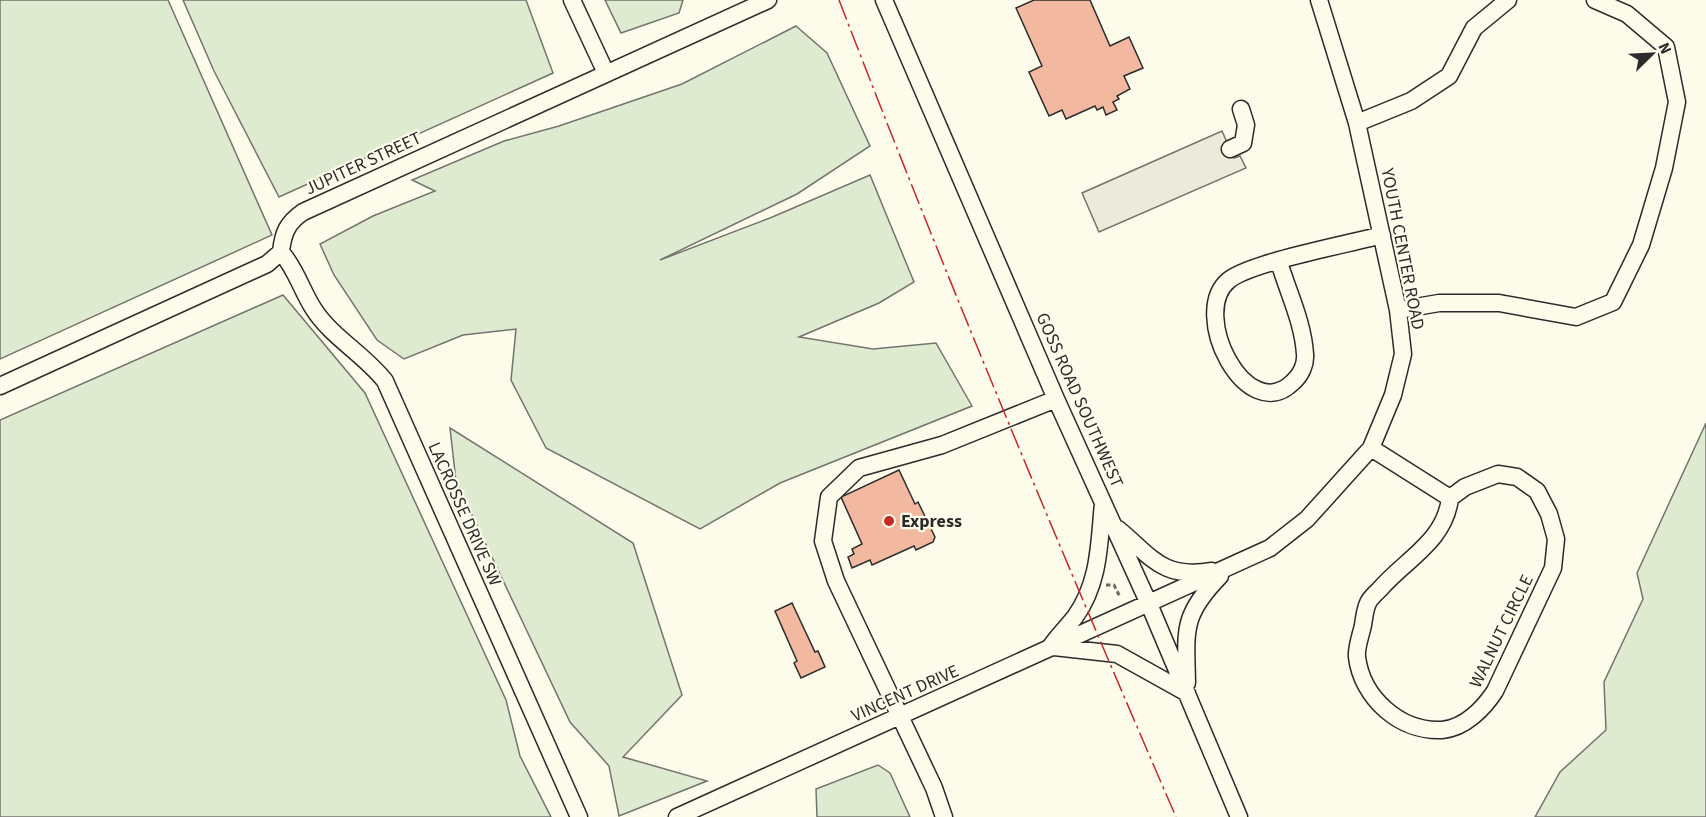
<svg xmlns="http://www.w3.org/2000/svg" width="1706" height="817" viewBox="0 0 1706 817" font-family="'Source Sans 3',sans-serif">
<rect width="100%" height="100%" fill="#fdfbea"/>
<!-- green -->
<path fill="#deebd1" stroke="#74746e" stroke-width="1.5" d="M0 0H168L272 235 0 359Z
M183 0H526L553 73 279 197 214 71Z
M605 0H683L679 13 621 33Z
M796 26 827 53 870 146 797 194 660 260 770 218 870 175 914 282 879 303 799 337 873 349 936 343 972 406 780 483 700 529 546 448 511 380 516 329 463 335 404 359 377 340 334 275 320 244 373 216 435 191 412 180 504 141 559 126 682 84Z
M283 295 365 393 506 700 520 756 551 817H0V420Z
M1706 423V817H1535L1560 772 1606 730 1604 682 1643 599 1637 573Z
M450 428 633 543 682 695 623 757 707 781 619 816 609 766 570 722 456 481Z
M878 765 890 773 910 817H817L816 789Z"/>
<!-- parking -->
<path fill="#eceadb" stroke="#74746e" stroke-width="1.5" d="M1222 131 1234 158 1240 156 1246 168 1099 232 1082 193Z"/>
<!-- building -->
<path fill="#f2b8a0" stroke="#2b2b2b" stroke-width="1.5" d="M1034 0H1090L1110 46 1129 37 1143 68 1124 76 1130 89 1117 96 1119 99 1113 102 1117 110 1106 115 1103 107 1097 110 1095 106 1066 119 1062 110 1049 116 1029 72 1042 66 1016 8Z
M899 470 915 504 918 502 935 537 933 542 916 550 914 546 872 565 870 560 852 568 848 557 854 554 852 549 862 544 841 497Z
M792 603 815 652 818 651 825 667 801 678 794 663 797 661 775 611Z"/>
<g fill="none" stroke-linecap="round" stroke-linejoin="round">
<!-- minor casing -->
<g stroke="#2b2b2b" stroke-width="19">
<path id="minor" d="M572 0 606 73
M884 0 1056 399 1149 604 1239 817
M1357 123 1411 101 1449 76 1474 28 1508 0
M1230 149 1243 143 1246 125 1241 109
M281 252C296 269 301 289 313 308 331 337 364 354 385 381L579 817
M1279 262C1288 292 1303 322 1305 354 1306 364 1301 375 1293 382 1247 428 1188 313 1229 280 1252 262 1349 244 1382 235
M1398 310 1439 303H1499L1576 317 1613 302 1641 245 1664 168 1677 102 1666 47 1627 14 1595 0
M0 386 267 264 281 252C283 233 287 223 303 212L768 0
M1371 448 1450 498
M1498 474 1517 477 1537 491 1549 514 1556 539 1553 568 1495 691C1484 708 1465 728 1442 730 1400 732 1362 698 1357 657 1356 647 1361 635 1363 625 1364 619 1365 609 1368 603 1370 598 1376 593 1380 589 1406 559 1445 541 1450 498L1465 487Z
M1118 529C1153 558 1162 579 1212 571
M1051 646C1058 636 1067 627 1075 617 1100 582 1099 543 1103 503
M1054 647 1117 654 1187 693
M1187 683C1186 631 1181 616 1220 576
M677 817 1270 548 1307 519 1371 448 1393 395 1403 354 1398 310 1357 123 1319 0
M944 817 934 788 836 581 823 541 829 497 859 468 942 445 1056 399"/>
</g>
<!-- path -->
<path stroke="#6a6964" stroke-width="3" stroke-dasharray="4.5 3" stroke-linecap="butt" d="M1106 585H1114L1120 597"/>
<!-- minor -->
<use href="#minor" stroke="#fdfbea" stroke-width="16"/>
<!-- power -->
<path stroke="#c62828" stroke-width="1.5" stroke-dasharray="21 4.5 3 4.5" stroke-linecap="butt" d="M839 0C945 275 1059 547 1176 817"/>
</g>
<!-- markers -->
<circle fill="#c62828" stroke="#fdfbea" stroke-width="2" cx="889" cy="521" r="6"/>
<g text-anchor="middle" stroke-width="4.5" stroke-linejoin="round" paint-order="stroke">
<!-- street labels -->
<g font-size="18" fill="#2b2b2b" stroke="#fdfbea">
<text transform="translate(363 163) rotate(-25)" y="6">JUPITER STREET</text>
<text transform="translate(1403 249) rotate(79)" y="6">YOUTH CENTER ROAD</text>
<text transform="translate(1080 400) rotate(66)" y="6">GOSS ROAD SOUTHWEST</text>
<text transform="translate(465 514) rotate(66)" y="6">LACROSSE DRIVE SW</text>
<text transform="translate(1501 631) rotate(-64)" y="6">WALNUT CIRCLE</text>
<text transform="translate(905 693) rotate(-24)" y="6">VINCENT DRIVE</text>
</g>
<!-- poi labels -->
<g font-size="18" font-weight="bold" fill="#2b2b2b" stroke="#fdfbea" text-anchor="start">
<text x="901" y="527">Express</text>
</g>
</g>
<!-- north arrow -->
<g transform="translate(1652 54) rotate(66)" stroke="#fdfbea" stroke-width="4.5" paint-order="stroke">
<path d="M0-4.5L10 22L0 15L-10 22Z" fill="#2b2b2b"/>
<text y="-9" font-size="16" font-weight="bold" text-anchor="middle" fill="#2b2b2b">N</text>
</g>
</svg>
